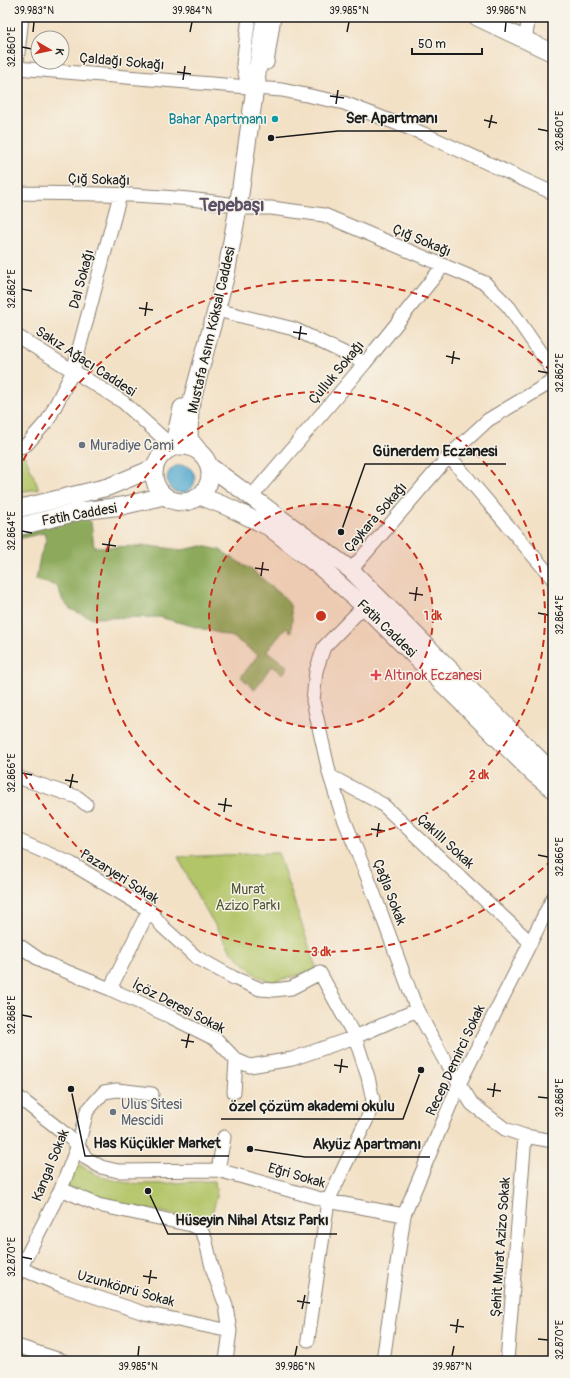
<svg xmlns="http://www.w3.org/2000/svg" width="570" height="1378" viewBox="0 0 570 1378" font-family="Pangolin,sans-serif">
<rect width="100%" height="100%" fill="#f7f3e8"/>
<filter id="ink" filterUnits="userSpaceOnUse"><feTurbulence type="fractalNoise" baseFrequency=".025" numOctaves="2"/><feDisplacementMap in="SourceGraphic" scale="8" xChannelSelector="R" yChannelSelector="G"/><feConvolveMatrix kernelMatrix="1 2 1 2 8 2 1 2 1" color-interpolation-filters="sRGB"/></filter>
<filter id="wash" filterUnits="userSpaceOnUse"><feTurbulence type="fractalNoise" baseFrequency=".012" numOctaves="4" result="noise"/><feDisplacementMap in="SourceGraphic" scale="16" xChannelSelector="R" yChannelSelector="G"/><feGaussianBlur stdDeviation="0.9" result="paint"/><feColorMatrix in="noise" values="0 0 0 0 0 0 0 0 0 0 0 0 0 0 0 0 0 1.4 0 .05"/><feComposite in="paint" operator="in"/></filter>
<g filter="url(#wash)">
<rect width="100%" height="100%" fill="#f3e1c6"/>
<!-- green -->
<path fill="#b2c568" stroke="#677042" d="M17 454 25 456 39 489 17 492Z
M272 853H278L317 970 272 982 257 976 231 951 198 897 178 857Z
M75 1161C116 1195 167 1181 215 1181L217 1196 209 1224 185 1220 181 1216 93 1199 94 1195 65 1186Z"/>
<!-- forest -->
<path fill="#8daa5c" stroke="#54633c" d="M86 517 91 522 94 547 149 546 182 550 202 546 220 550 253 571 283 596 290 605 292 618 291 632 286 628 267 651 288 667 283 674 271 666 255 690 241 677 258 655 233 637 159 617 91 618 70 609 63 601 57 586 36 580 40 557 46 540 44 533 17 539V531Z"/>
<!-- water -->
<path fill="#50a7cd" stroke="#366274" d="M167 479a14 14 0 1 1 28 0a14 14 0 1 1-28 0Z"/>
</g>
<g filter="url(#ink)">
<g fill="none" stroke-linecap="round" stroke-linejoin="round">
<!-- minor casing -->
<g stroke="#887e71" stroke-width="15">
<path id="minor" d="M525 40 529 17
M17 62 22 17
M267 63 274 17
M17 68 248 87 243 64 249 17
M259 81 255 88 282 90 344 103 424 134 553 193
M17 193C87 194 159 193 228 204
M238 208H271L324 215 485 283 509 307 553 371
M217 310 294 329 365 363
M17 336 123 402 173 447
M17 446 21 447 27 444 48 420 73 371 120 195
M449 456 553 579
M251 497 365 363 443 266
M351 570 449 456 488 420 553 381
M364 606 324 647 316 671 313 701 330 776 342 814 371 886 417 1010 445 1061 472 1104 505 1129 525 1136 553 1141
M330 776 382 804 530 942
M17 777 77 797 86 804
M17 840 72 864 149 910 163 927 196 957 234 978 260 989 274 990 291 988 320 973 355 1037 368 1077 373 1100 368 1117 328 1201 308 1340
M17 944 43 962 110 989 171 1017 217 1040 236 1060 250 1066 292 1059 355 1037 417 1010
M110 989 149 910
M234 1092 236 1060
M17 1096 59 1129 78 1145 86 1158 101 1167 118 1171 218 1170 328 1201 404 1215
M218 1170 224 1137
M61 1189 98 1205 191 1225 200 1229 205 1238 213 1271 226 1306 230 1331 226 1361
M17 1267 63 1286 144 1313 230 1331
M17 1275 61 1189 78 1145 87 1111 104 1092 117 1090 152 1094
M17 1346 63 1361
M383 1361 404 1215 459 1084 553 898
M507 1361 525 1136"/>
</g>
<!-- major casing -->
<g stroke="#887e71" stroke-width="19">
<path id="major" d="M477 17 553 53
M154 474a28 28 0 1 1 56 0a28 28 0 1 1-56 0Z
M173 447 182 408
M198 450 189 439 190 407 226 274 238 208 265 17
M209 466 351 570 542 762 553 771
M200 496 228 507 269 527 320 567 364 606 533 773 553 789
M17 509 108 487 154 468
M17 527 81 511 122 506 164 496"/>
</g>
<!-- minor -->
<use href="#minor" stroke="#fff" stroke-width="13"/>
<!-- major -->
<use href="#major" stroke="#fff" stroke-width="17"/>
</g>
</g>
<!-- ticks -->
<path fill="none" stroke="#1c1c1c" stroke-width="1.5" d="M33 32 34 22M190 32 192 22M347 32 349 22M505 32 506 22M22 47 32 49M177 72 191 74M183 80 185 66M330 96 344 98M336 104 338 90M484 120 497 123M489 128 492 115M538 129 548 131M22 289 32 291M139 308 153 310M145 316 147 302M293 332 307 334M299 340 301 326M446 356 460 359M452 364 454 351M538 371 548 373M22 531 32 533M102 544 116 546M108 552 110 538M255 568 269 570M261 576 263 562M409 593 423 595M415 601 417 587M538 613 548 615M22 773 32 775M65 780 78 782M70 788 73 774M218 804 232 806M224 812 226 798M371 829 385 831M377 837 379 823M538 855 548 857M22 1015 32 1017M181 1040 194 1042M186 1048 189 1034M334 1065 348 1067M340 1073 342 1059M487 1089 501 1091M493 1097 495 1083M538 1097 548 1098M22 1257 32 1259M143 1276 157 1278M149 1284 151 1270M297 1301 310 1303M302 1309 305 1295M450 1325 464 1327M456 1333 458 1319M538 1339 548 1340M138 1356 139 1346M295 1356 297 1346M452 1356 454 1346"/>
<!-- distance rings -->
<circle cx="321" cy="616" r="112" fill="#c8321e" fill-opacity=".12"/>
<g fill="none" stroke="#c8321e" stroke-width="2" stroke-dasharray="7 5">
<circle cx="321" cy="616" r="112"/>
<circle cx="321" cy="616" r="224"/>
<path d="M552 860A336 336 0 0 1 18 761M18 471A336 336 0 0 1 552 372"/>
</g>
<!-- markers -->
<circle fill="#0f9aa8" stroke="#f7f3e8" stroke-width="1.5" cx="275" cy="119" r="4"/>
<g fill="#6b7280" stroke="#f7f3e8" stroke-width="1.5">
<circle cx="82" cy="445" r="4"/>
<circle cx="113" cy="1112" r="4"/>
</g>
<path fill="#e0444e" stroke="#f7f3e8" stroke-width="1.5" d="M374 669h4v4h4v4h-4v4h-4v-4h-4v-4h4z"/>
<g text-anchor="middle" stroke-width="3" stroke-linejoin="round" paint-order="stroke">
<!-- street labels -->
<g font-size="14" fill="#1c1c1c" stroke="#f7f3e8">
<text transform="translate(122 61) rotate(5)" y="5">Çaldağı Sokağı</text>
<text transform="translate(99 179) rotate(2)" y="5">Çığ Sokağı</text>
<text transform="translate(422 240) rotate(23)" y="5">Çığ Sokağı</text>
<text transform="translate(81 279) rotate(-75)" y="5">Dal Sokağı</text>
<text transform="translate(211 330) rotate(-77)" y="5">Mustafa Asım Köksal Caddesi</text>
<text transform="translate(86 361) rotate(33)" y="5">Sakız Ağacı Caddesi</text>
<text transform="translate(336 372) rotate(-50)" y="5">Çulluk Sokağı</text>
<text transform="translate(79 514) rotate(-10)" y="5">Fatih Caddesi</text>
<text transform="translate(375 517) rotate(-49)" y="5">Çaykara Sokağı</text>
<text transform="translate(387 628) rotate(44)" y="5">Fatih Caddesi</text>
<text transform="translate(446 841) rotate(43)" y="5">Çakıllı Sokak</text>
<text transform="translate(120 876) rotate(32)" y="5">Pazaryeri Sokak</text>
<text transform="translate(390 892) rotate(69)" y="5">Çağla Sokak</text>
<text transform="translate(179 1006) rotate(27)" y="5">İçöz Deresi Sokak</text>
<text transform="translate(455 1060) rotate(-65)" y="5">Recep Demirci Sokak</text>
<text transform="translate(50 1165) rotate(-68)" y="5">Kangal Sokak</text>
<text transform="translate(297 1175) rotate(16)" y="5">Eğri Sokak</text>
<text transform="translate(500 1247) rotate(-86)" y="5">Şehit Murat Azizo Sokak</text>
<text transform="translate(126 1288) rotate(16)" y="5">Uzunköprü Sokak</text>
</g>
<!-- culture labels -->
<g font-size="14" fill="#0d838f" stroke="#f7f3e8" text-anchor="end">
<text x="267" y="124">Bahar Apartmanı</text>
</g>
<!-- worship labels -->
<g font-size="14" fill="#5b616d" stroke="#f7f3e8" text-anchor="start">
<text x="90" y="450">Muradiye Cami</text>
<text x="121" y="1109">Ulus Sitesi<tspan x="121" dy="16">Mescidi</tspan></text>
</g>
<!-- health labels -->
<g font-size="14" fill="#be3a42" stroke="#f7f3e8" text-anchor="start">
<text x="384" y="680">Altınok Eczanesi</text>
</g>
<!-- park labels -->
<g font-size="14" fill="#505737" stroke="#f7f3e8">
<text x="248" y="894">Murat<tspan x="248" dy="16">Azizo Parkı</tspan></text>
</g>
<!-- district labels -->
<g font-size="18" font-weight="bold" fill="#5b5066" stroke="#f7f3e8">
<text x="232" y="211">Tepebaşı</text>
</g>
</g>
<circle cx="321" cy="616" r="6" fill="#c8321e" stroke="#f7f3e8" stroke-width="2"/>
<g font-size="12" text-anchor="middle" font-weight="bold" fill="#c8321e" stroke="#f7f3e8" stroke-width="3" stroke-linejoin="round" paint-order="stroke">
<text x="433" y="620">1 dk</text>
<text x="479" y="779">2 dk</text>
<text x="321" y="956">3 dk</text>
</g>
<!-- callouts -->
<path fill="none" stroke="#1c1c1c" stroke-width="1.5" d="M271 138L338 131H447M341 532L365 464H506M421 1070L403 1119H221M71 1089L85 1156H229M250 1149L305 1157H430M148 1191L168 1234H337"/>
<g fill="#1c1c1c" stroke="#f7f3e8" stroke-width="1.5">
<circle cx="271" cy="138" r="4"/>
<circle cx="341" cy="532" r="4"/>
<circle cx="421" cy="1070" r="4"/>
<circle cx="71" cy="1089" r="4"/>
<circle cx="250" cy="1149" r="4"/>
<circle cx="148" cy="1191" r="4"/>
</g>
<g font-size="15" text-anchor="middle" font-weight="bold" fill="#1c1c1c" stroke="#f7f3e8" stroke-width="3" stroke-linejoin="round" paint-order="stroke">
<text x="392" y="123">Ser Apartmanı</text>
<text x="435" y="456">Günerdem Eczanesi</text>
<text x="312" y="1111">özel çözüm akademi okulu</text>
<text x="157" y="1148">Has Küçükler Market</text>
<text x="367" y="1149">Akyüz Apartmanı</text>
<text x="252" y="1225">Hüseyin Nihal Atsız Parkı</text>
</g>
<!-- margin -->
<rect width="570" height="1378" fill="none" stroke="#f7f3e8" stroke-width="44"/>
<!-- north arrow -->
<g transform="translate(50 50) rotate(99)"><circle r="19" fill="#f7f3e8" stroke="#9f9d96"/>
<path d="M0-3L7 15L0 10L-7 15Z" fill="#c8321e"/>
<text y="-6" font-size="11" font-weight="bold" text-anchor="middle" fill="#1c1c1c">K</text>
</g>
<!-- scale -->
<path d="M412 48v6h70v-6" fill="none" stroke="#1c1c1c" stroke-width="2"/>
<text x="418" y="48" font-size="12" fill="#1c1c1c" stroke="#f7f3e8" stroke-width="3" paint-order="stroke">50 m</text>
<rect x="22" y="22" width="526" height="1334" fill="none" stroke="#1c1c1c" stroke-width="1.5"/>
<g font-size="10" text-anchor="middle" fill="#1c1c1c">
<text x="34" y="14">39.983°N</text>
<text x="192" y="14">39.984°N</text>
<text x="349" y="14">39.985°N</text>
<text x="506" y="14">39.986°N</text>
<text transform="translate(11 47) rotate(-90)" y="4">32.860°E</text>
<text transform="translate(559 131) rotate(-90)" y="4">32.860°E</text>
<text transform="translate(11 289) rotate(-90)" y="4">32.862°E</text>
<text transform="translate(559 373) rotate(-90)" y="4">32.862°E</text>
<text transform="translate(11 531) rotate(-90)" y="4">32.864°E</text>
<text transform="translate(559 615) rotate(-90)" y="4">32.864°E</text>
<text transform="translate(11 773) rotate(-90)" y="4">32.866°E</text>
<text transform="translate(559 857) rotate(-90)" y="4">32.866°E</text>
<text transform="translate(11 1015) rotate(-90)" y="4">32.868°E</text>
<text transform="translate(559 1098) rotate(-90)" y="4">32.868°E</text>
<text transform="translate(11 1257) rotate(-90)" y="4">32.870°E</text>
<text transform="translate(559 1340) rotate(-90)" y="4">32.870°E</text>
<text x="138" y="1370">39.985°N</text>
<text x="295" y="1370">39.986°N</text>
<text x="452" y="1370">39.987°N</text>
</g>
</svg>
